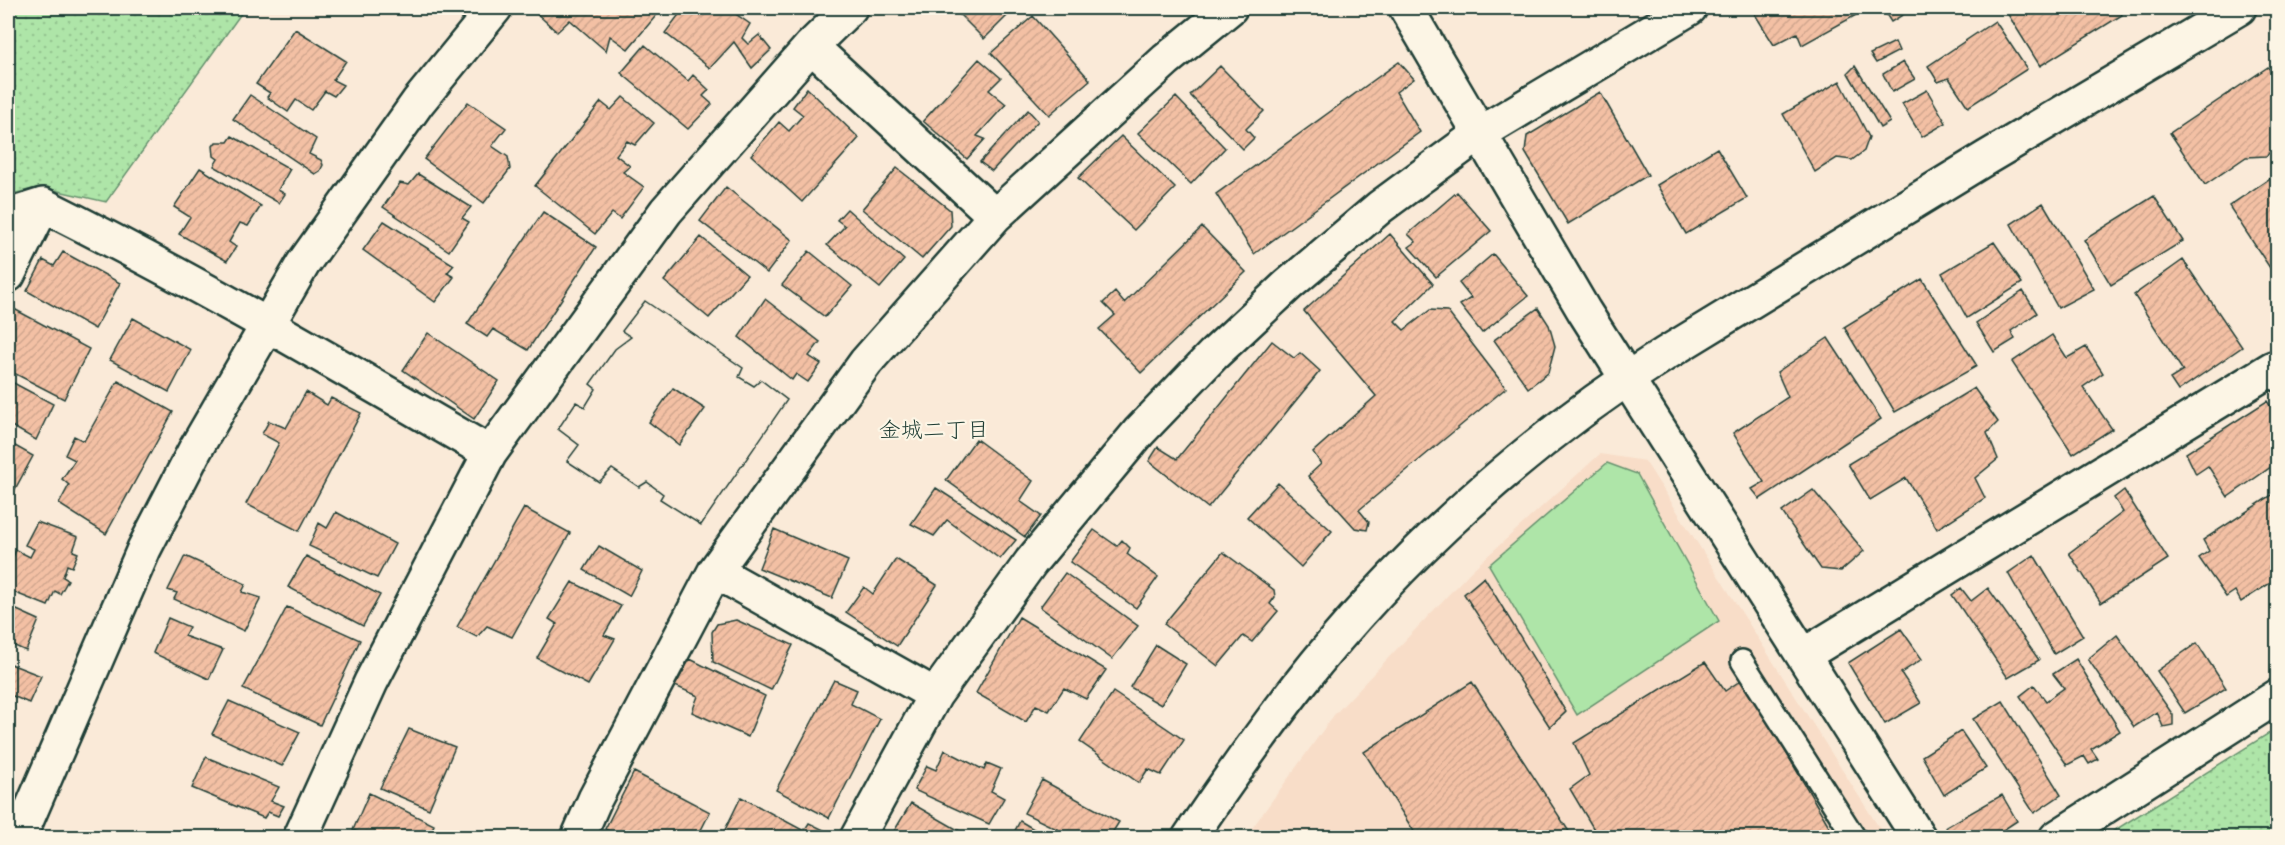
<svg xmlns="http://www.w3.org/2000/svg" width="2285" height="845" viewBox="0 0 2285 845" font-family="Dekko,'Klee One',sans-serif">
<defs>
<pattern id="grass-dots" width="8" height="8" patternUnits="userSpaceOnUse" patternTransform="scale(1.5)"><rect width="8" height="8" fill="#aee5a8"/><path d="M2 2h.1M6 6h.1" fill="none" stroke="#95c591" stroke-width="1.8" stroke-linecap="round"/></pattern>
<pattern id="building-hatch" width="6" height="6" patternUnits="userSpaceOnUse" patternTransform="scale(1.5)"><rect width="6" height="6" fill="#f3c0a4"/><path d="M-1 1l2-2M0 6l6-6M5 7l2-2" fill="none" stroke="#d0a68e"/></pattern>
</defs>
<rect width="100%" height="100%" fill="#faead8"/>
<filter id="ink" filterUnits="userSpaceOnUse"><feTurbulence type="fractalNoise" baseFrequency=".0167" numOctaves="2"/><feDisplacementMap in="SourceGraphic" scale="12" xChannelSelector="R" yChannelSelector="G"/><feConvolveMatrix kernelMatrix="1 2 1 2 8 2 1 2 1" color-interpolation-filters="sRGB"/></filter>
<g filter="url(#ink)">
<!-- built -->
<path fill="#f8ddc8" d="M1600 454 1645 461 1885 837 1245 838 1334 715 1472 570Z"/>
<!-- grass -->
<path fill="url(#grass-dots)" stroke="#66916e" stroke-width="1.5" d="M8 8H245L106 202 41 187 8 195Z
M2277 728V837H2104Z"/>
<!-- garden -->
<path fill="#aee5a8" stroke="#66916e" stroke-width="1.5" d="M1607 463 1637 474 1719 621 1577 715 1489 565Z"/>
<!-- building -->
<path fill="url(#building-hatch)" stroke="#1f3d34" stroke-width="1.5" fill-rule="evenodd" d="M535 8H655L660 11 628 49 610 36 606 51 570 20 557 32 533 10Z
M684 8H711L713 11 718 8H727L750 24 742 38 748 44 759 35 771 50 752 68 734 42 710 68 665 33Z
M953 8H1015L984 39Z
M1751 8H1854L1858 14 1802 45 1797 33 1774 45Z
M1882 8H1914L1891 22Z
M2004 8H2118L2122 15 2040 66Z
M1033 16 1090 80 1049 115 991 53Z
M1995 21 2027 69 1968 107 1949 78 1938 82 1928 66Z
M295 29 346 61 333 80 343 85 334 96 325 91 311 110 296 100 288 112 267 97 270 93 256 84Z
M1895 42 1899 51 1876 63 1870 54Z
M645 45 688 81 693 75 709 90 703 96 712 104 688 129 621 73Z
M979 59 1001 78 989 90 1006 104 977 136 985 139 967 159 923 121Z
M1399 62 1414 79 1396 92 1420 132 1254 254 1216 194Z
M1903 62 1915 79 1892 92 1883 74Z
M1220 66 1264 111 1246 129 1254 138 1243 149 1190 95Z
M1855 66 1890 122 1880 128 1848 73Z
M2268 67 2278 81V145L2266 156 2246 157 2205 185 2170 133Z
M1840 81 1869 137 1864 151 1852 160 1837 158 1815 172 1783 114Z
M807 88 859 138 802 202 751 155 779 122 789 131 803 115 793 107Z
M1927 90 1946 123 1922 137 1902 104Z
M1600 92 1648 175 1568 224 1525 152 1527 136Z
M250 95 316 139 309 154 321 160 323 165 320 171 315 174 233 119Z
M623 97 654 123 635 145 627 141 616 155 630 166 623 172 644 187 620 219 612 213 595 234 535 186 601 102 611 110Z
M1176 97 1225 148 1191 184 1138 133Z
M468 102 506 128 492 146 508 157 510 169 484 203 424 159Z
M1028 110 1038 121 992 171 980 162Z
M232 136 290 169 278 190 285 194 279 203 214 166 218 159 214 156 213 146 216 142H228Z
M1121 136 1175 188 1134 230 1078 178Z
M1717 148 1747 198 1686 234 1657 185Z
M200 168 261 206 248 226 240 223 229 242 236 247 227 261 179 234 190 217 174 207Z
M897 168 950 210 951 226 922 259 862 209Z
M2278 173V276L2276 277 2229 206Z
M418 174 471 207 462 218 469 222 449 251 383 207 400 183 409 185Z
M726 187 792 240 767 273 700 221Z
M1457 192 1491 231 1436 277 1409 247 1416 242 1408 234Z
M2154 196 2183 241 2111 285 2084 240Z
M2043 203 2094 289 2058 308 2011 224Z
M847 209 904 260 880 288 827 245 845 226 837 220Z
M543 212 596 247 528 350 493 329 487 337 467 324Z
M384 221 454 265 447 273 454 277 435 302 363 250Z
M1202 227 1246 272 1141 373 1099 329 1115 315 1103 303 1115 292 1124 303Z
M1390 234 1433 284 1395 321 1404 330 1430 310 1447 311 1506 388 1359 510 1369 522 1367 530 1355 528 1308 476 1321 464 1313 452 1376 396 1304 311Z
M701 237 747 275 709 318 664 281Z
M1994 242 2022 283 1967 318 1942 273Z
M809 251 852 286 825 317 782 285Z
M63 252 120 283 95 329 27 291 43 260 54 266Z
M1493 254 1528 296 1482 333 1460 305 1471 298 1459 283Z
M2183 260 2242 347 2178 391 2170 379 2183 371 2134 295Z
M1922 279 1977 366 1895 412 1844 327Z
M2023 291 2037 313 2011 331 2015 339 1994 352 1976 323Z
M765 299 820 342 809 356 821 364 808 382 796 374 792 380 739 337Z
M645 301 743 368 739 377 754 386 761 380 787 400 701 525 660 499 663 494 647 482 639 487 612 469 599 482 567 461 579 445 558 429 576 402 585 407 596 389 590 384 615 349 631 337 622 331ZM673 388 705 409 679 445 649 422Z
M645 301 743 368 739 377 754 386 761 380 787 400 701 525 660 499 663 494 647 482 639 487 612 469 599 482 567 461 579 445 558 429 576 402 585 407 596 389 590 384 615 349 631 337 622 331Z
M1538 308 1549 325 1555 346 1548 373 1528 388 1494 340Z
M14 309 89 349 64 399 8 370V321Z
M133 318 191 350 169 392 110 360Z
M428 333 499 381 474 419 403 370Z
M2052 335 2067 358 2086 347 2103 373 2083 387 2112 429 2073 454 2012 362Z
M1828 338 1881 419 1760 499 1752 489 1764 482 1733 433 1788 397 1777 372Z
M1272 341 1294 358 1300 353 1320 371 1208 508 1149 461 1158 447 1177 459Z
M8 380 53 404 36 440 8 424Z
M118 381 173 412 106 534 59 504 69 485 62 479 75 460 65 455 74 436 84 441Z
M1974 388 1998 422 1987 433 1998 459 1975 478 1985 498 1937 529 1906 478 1870 500 1848 464Z
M306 392 327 405 331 398 361 413 299 531 246 504 279 443 262 434 269 421 286 428Z
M2267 401 2278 417V462L2228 497 2208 466 2196 474 2186 453Z
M976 439 1033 481 1020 501 1041 516 1025 537 946 480Z
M8 442 33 456 14 491 8 488Z
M1278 483 1332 531 1301 567 1247 517Z
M936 488 1016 540 1000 559 947 520 934 536 911 524Z
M1813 490 1864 551 1841 571 1821 569 1782 512Z
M2124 490 2168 559 2101 603 2069 553 2123 512 2114 498Z
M2278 491V578L2241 602 2235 591 2226 597 2199 558 2209 551 2203 540Z
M524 508 570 533 512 637 487 626 477 637 457 627Z
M336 512 395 544 377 578 309 546 319 523 327 528Z
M37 522 78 537 73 551 78 553 72 567 67 565 63 577 68 580 60 594 55 591 48 606 8 590V568L16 550 30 557 34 549 25 545Z
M774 529 848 561 832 598 759 568Z
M1094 530 1117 546 1122 540 1130 548 1127 554 1158 577 1136 608 1070 562Z
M599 546 642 571 629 596 584 570Z
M1223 552 1274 590 1275 597 1270 604 1278 611 1252 642 1243 636 1218 666 1164 624Z
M2034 555 2083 636 2054 654 2008 573Z
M185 556 246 584 242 592 261 598 244 631 174 599 177 593 168 590Z
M306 556 380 595 363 626 288 587Z
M896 559 937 585 897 646 846 612 864 587 873 594Z
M1065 573 1138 626 1112 659 1040 607Z
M1484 577 1566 712 1550 727 1464 594Z
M572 582 621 606 604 635 615 639 588 685 537 658 557 624 549 619Z
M1961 588 1971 601 1988 588 2039 660 2008 678 1952 595Z
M8 606 39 620 26 651 8 643Z
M287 607 360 640 320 725 243 689Z
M1019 617 1106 670 1086 699 1064 688 1049 711 1036 705 1026 722 976 693Z
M168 618 189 627 184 636 223 650 209 679 153 653Z
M736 620 793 645 771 690 713 662 712 632 717 624Z
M1901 629 1922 659 1901 673 1921 703 1885 724 1848 663Z
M2117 635 2173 715V725L2163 727 2157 712 2134 727 2088 659Z
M2197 643 2226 688 2185 713 2157 671Z
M1156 645 1186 664 1161 705 1130 687Z
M690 659 765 696 748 737 692 712 698 696 675 686Z
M2076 659 2120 731 2091 749 2098 759 2089 764 2084 756 2067 765 2020 696 2034 685 2046 701 2064 688 2053 674Z
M1705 662 1725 691 1743 679 1836 838H1599L1570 789 1589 775 1574 743Z
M8 663 41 676 29 703 8 694Z
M834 680 857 690 851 704 880 719 829 818 776 790Z
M1472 682 1570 833 1563 838H1418L1364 752Z
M1113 692 1184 740 1161 775 1148 769 1139 783 1080 742Z
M229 701 300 732 282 766 212 734Z
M2003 701 2061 795 2034 813 1973 719Z
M409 729 455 747 429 809 380 788Z
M1961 731 1986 768 1944 795 1922 756Z
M945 750 984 770 987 763 1001 769 991 791 1004 798 989 824 914 790 927 766 936 770Z
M206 757 279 787 271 801 284 806 278 816 268 812 264 818 192 788Z
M634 772 710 812 697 838H623L605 829Z
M1042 780 1119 822 1109 838H1075L1024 813Z
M369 793 434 825 428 838H371L353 830Z
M2002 795 2017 821 1991 838H1952L1946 827Z
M741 797 804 831 809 823 826 831 822 838H721Z
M911 803 972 838H890Z
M1020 821 1049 838H1011Z"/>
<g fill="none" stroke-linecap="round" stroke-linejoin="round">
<!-- lane casing -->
<g stroke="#1f3d34" stroke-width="26">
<path id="lane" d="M1742 661 1855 838"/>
</g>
<!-- street casing -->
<g stroke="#1f3d34" stroke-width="38">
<path id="street" d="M1406 8 1584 311 1919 838
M811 46 995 216
M8 216 43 205C196 281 343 368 490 453
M8 275 43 205
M715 571 935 695
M1804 655 2273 368 2278 374
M300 838 371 682 490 453 666 211 811 46 850 8
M578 838 595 799 715 571 866 362 995 216 1166 60 1230 8
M857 838 935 695 1031 562 1139 432 1213 355 1288 285 1380 207 1479 134 1690 8
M2056 838 2278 696"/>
</g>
<!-- secondary casing -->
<g stroke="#1f3d34" stroke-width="38">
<path id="secondary" d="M19 838 144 549 195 450 303 264 418 102 495 8
M1189 838C1224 786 1260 735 1298 686 1398 558 1529 440 1665 354L1986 158 2239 8"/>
</g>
<!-- lane -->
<use href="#lane" stroke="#fcf5e5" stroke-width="21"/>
<!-- street -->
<use href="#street" stroke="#fcf5e5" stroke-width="33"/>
<!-- secondary -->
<use href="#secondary" stroke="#fcf5e5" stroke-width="33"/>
</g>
</g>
<g text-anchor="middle" stroke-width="4.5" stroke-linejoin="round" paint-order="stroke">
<!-- neighbourhood labels -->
<g font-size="22" fill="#1f3d34" stroke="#fcf5e5">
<text x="934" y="437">金城二丁目</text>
</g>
</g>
<!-- margin -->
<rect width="2285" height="845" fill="none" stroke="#fcf5e5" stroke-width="30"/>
<rect x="15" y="15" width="2255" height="815" fill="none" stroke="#1f3d34" stroke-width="2" filter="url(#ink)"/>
</svg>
